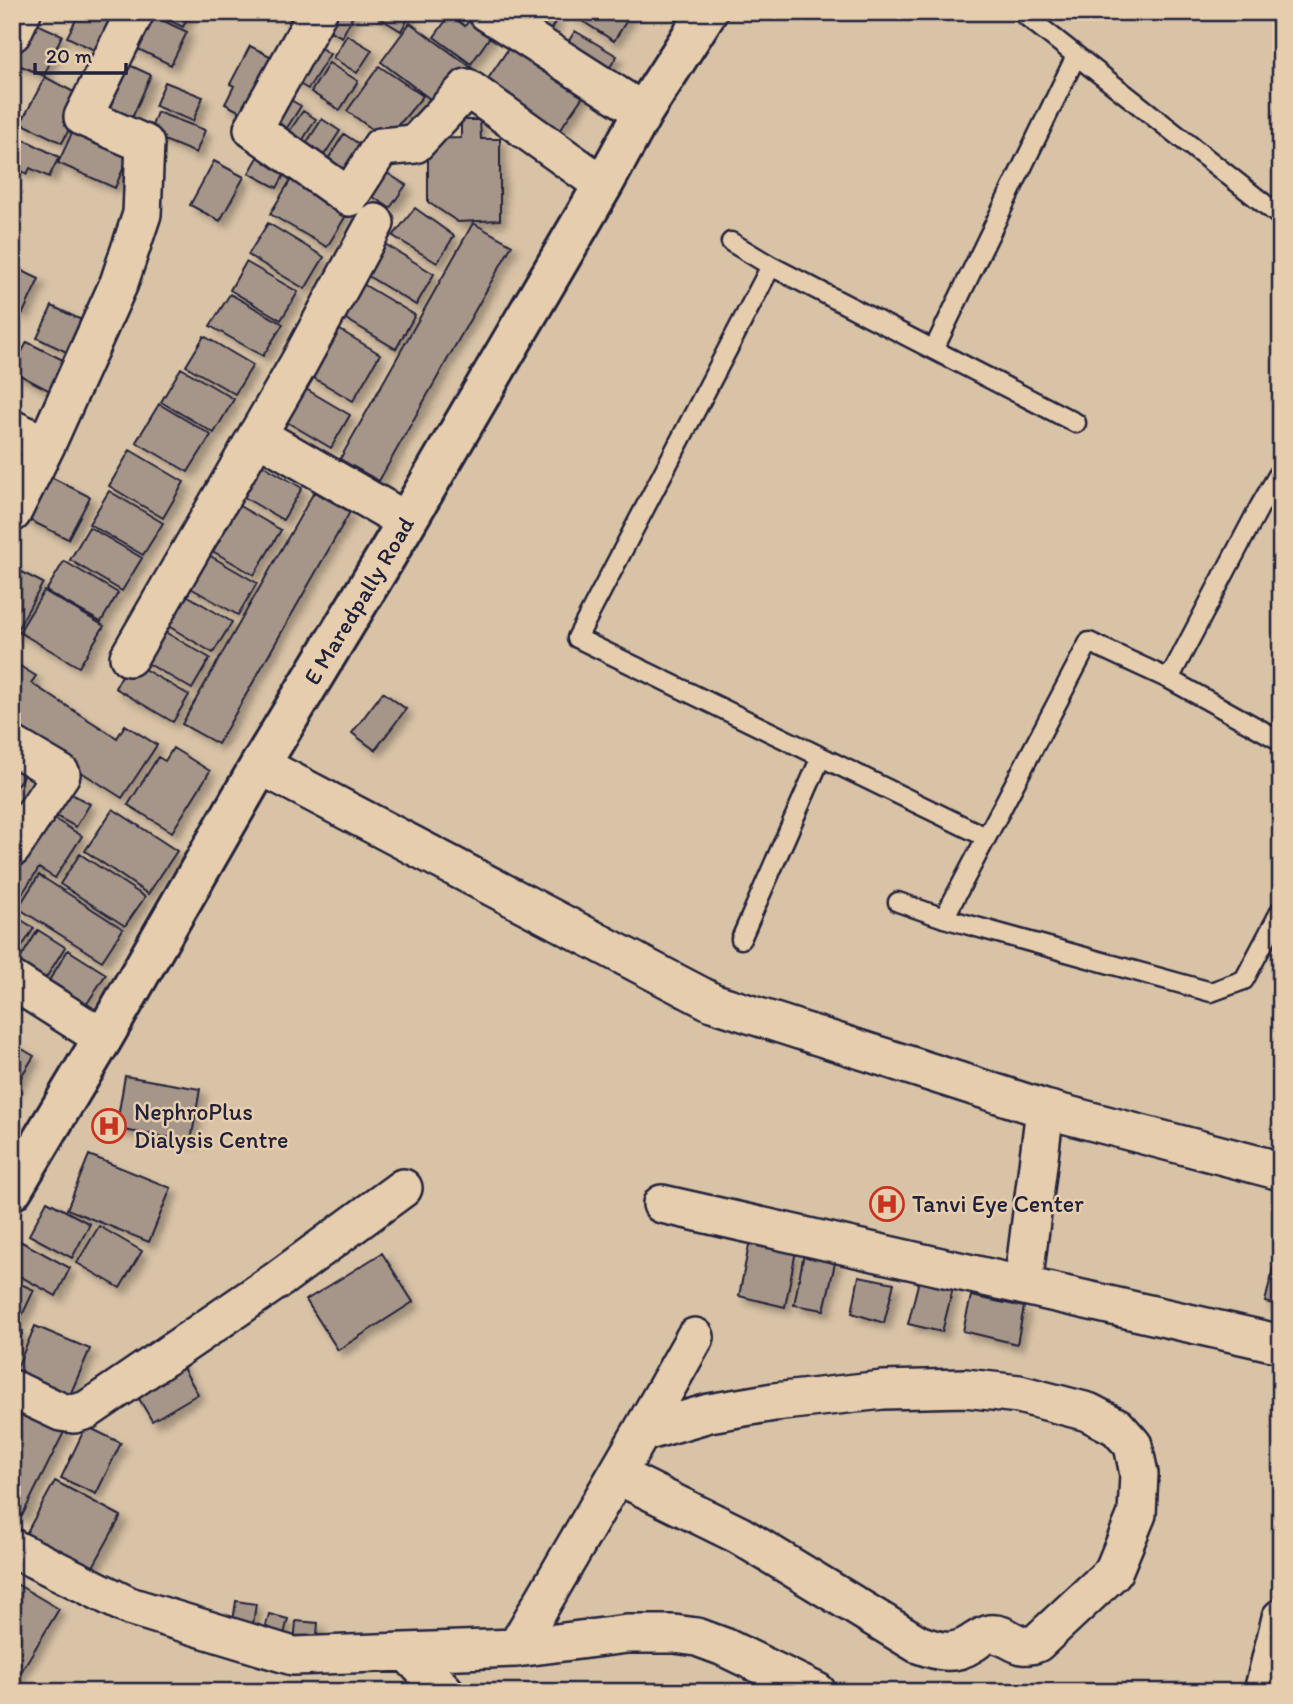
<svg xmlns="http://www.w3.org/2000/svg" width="1293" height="1704" viewBox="0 0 1293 1704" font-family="Itim,sans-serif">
<defs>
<filter id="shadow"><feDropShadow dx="6" dy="6" stdDeviation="3.5" flood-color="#0004"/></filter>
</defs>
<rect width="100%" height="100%" fill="#d9c3a7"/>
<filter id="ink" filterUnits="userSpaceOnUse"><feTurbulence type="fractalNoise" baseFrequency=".0143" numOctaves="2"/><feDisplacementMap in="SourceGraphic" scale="14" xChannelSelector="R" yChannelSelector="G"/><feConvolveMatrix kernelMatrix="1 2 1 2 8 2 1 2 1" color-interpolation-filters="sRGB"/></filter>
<g filter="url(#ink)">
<!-- building -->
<path fill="#a69689" stroke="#22223b" stroke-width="2" filter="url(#shadow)" d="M80 12H132L109 57 67 37Z
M145 12 187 32 171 65 128 44Z
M152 12H190L183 27Z
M274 12H302L298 22Z
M328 12H355L342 37 320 26Z
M370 12H412L401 31Z
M505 12H545L557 19 546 37Z
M568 12H632L614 41Z
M474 13 496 28 471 64 434 37 450 15 465 26Z
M23 18 62 35 44 76 12 62V43Z
M410 23 472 68 442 108 381 62Z
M575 31 617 56 605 75 563 50Z
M347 35 372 50 357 73 333 58Z
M312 42 330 54 308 89 289 78Z
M513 42 586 92 552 141 479 92Z
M250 46 282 62 252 118 225 104 234 86 230 84Z
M114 58 151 75 129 125 91 108Z
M329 63 358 81 340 110 311 92Z
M379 66 423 96 403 120 383 137 347 111Z
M45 77 85 98 62 143 21 123Z
M165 82 203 97 193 121 155 106Z
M284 96 301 106 281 137 264 127Z
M303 111 316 119 295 152 281 144Z
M157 112 205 130 196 153 149 134Z
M322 119 340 131 318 164 300 153Z
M461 120H480L481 139H500V220L458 222 428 202V139L461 138Z
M72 133 128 157 115 188 58 163Z
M344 134 368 150 347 183 323 167Z
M19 137 59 157 49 177 30 168 27 174 12 166V151Z
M261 152 289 166 277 188 249 173Z
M214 161 244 177 220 221 190 205Z
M379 168 406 185 390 208 364 191Z
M296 171 353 204 327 247 270 214Z
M415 208 454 236 437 263 393 236Z
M268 223 324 257 305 289 248 255Z
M473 223 512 245 379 481 340 459Z
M380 241 434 274 416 305 363 273Z
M246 262 298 292 281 320 230 290Z
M12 266 39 279 23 313 12 308Z
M356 280 415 315 396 349 336 313Z
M230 294 283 324 263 356 210 326Z
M52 306 90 324 75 356 37 338Z
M335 327 380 354 353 401 307 374Z
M204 336 253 365 235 394 186 366Z
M27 342 65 361 50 391 12 371Z
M181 368 234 399 214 433 161 402Z
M294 382 350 415 331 448 275 415Z
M159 404 211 435 188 472 136 442Z
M130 450 184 482 163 518 109 486Z
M254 460 302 488 283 520 235 492Z
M43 473 90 497 68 539 21 516Z
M109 491 163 523 143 555 89 524Z
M314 492 350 512 218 744 182 724Z
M229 500 281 530 254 575 202 545Z
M89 527 142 558 122 591 70 560Z
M200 550 257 583 238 615 180 582Z
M64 561 118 593 101 622 46 591Z
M12 567 43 583 13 637H12Z
M178 590 232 622 213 653 160 621Z
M44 591 104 626 79 667 19 632Z
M153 625 210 658 192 689 135 656Z
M12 661 36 676 31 683 117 738 125 725 157 745 122 798 12 728Z
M130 661 189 695 173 722 115 688Z
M383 692 406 709 375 750 352 733Z
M173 748 210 771 172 832 128 805 158 757 165 761Z
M12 767 24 775 12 792Z
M57 786 90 804 76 827 43 809Z
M113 809 177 851 148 894 85 851Z
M40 810 82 836 55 878 39 868 16 903 12 901V853Z
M80 854 145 897 125 926 60 884Z
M39 875 123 929 102 961 18 908Z
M12 914 34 928 12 962Z
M38 930 65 947 41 986 14 969Z
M68 950 106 974 83 1010 45 987Z
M12 1043 34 1056 12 1091Z
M125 1076 200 1089 191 1141 116 1129Z
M89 1155 171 1188 149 1242 67 1209Z
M47 1201 90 1224 72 1258 29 1235Z
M99 1226 142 1251 120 1288 77 1263Z
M1281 1235V1306L1265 1302Z
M750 1240 796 1251 785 1307 739 1296Z
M20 1241 70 1268 56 1296 12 1272V1255Z
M382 1253 413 1302 338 1350 306 1300Z
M804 1253 836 1259 824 1310 794 1305Z
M859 1276 894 1283 884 1323 852 1313Z
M12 1280 34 1290 18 1324 12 1321Z
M919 1280 953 1288 942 1332 908 1324Z
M971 1296 1024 1307 1017 1344 963 1331Z
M35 1326 90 1349 70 1395 15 1372Z
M12 1327 23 1331 12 1357Z
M176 1356 198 1394 152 1421 130 1383Z
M12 1401 66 1428 22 1516 12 1511Z
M86 1426 121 1443 96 1494 61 1478Z
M55 1481 121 1516 88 1576 22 1541Z
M13 1582 59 1609 12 1687V1584Z
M236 1601 256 1604 252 1631 232 1628Z
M269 1614 288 1619 283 1638 264 1633Z
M296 1621 318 1623 316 1647 294 1645Z"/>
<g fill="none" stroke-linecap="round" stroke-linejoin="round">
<!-- lane casing -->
<g stroke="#22223b" stroke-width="23">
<path id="lane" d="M1021 12 1281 217
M731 242 771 266 577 638 986 837
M771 266 1076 423
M934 349 1076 56
M1169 679 1260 506 1281 470
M1281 741 1169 679 1089 642 944 918 1211 992 1244 980 1281 910
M898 902 944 918
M741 939 821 757"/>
</g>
<!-- street casing -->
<g stroke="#22223b" stroke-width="42">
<path id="street" d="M318 12 253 129 349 197 381 147 415 144 467 88 603 185
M487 12 643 112
M12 33 22 12
M12 429 46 445
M257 435 406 521
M12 513 46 445 119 283 142 214 145 144 83 117 135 12
M129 657 299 363 375 223
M12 745 61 774 12 848
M260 765 712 1002 1045 1109 1281 1171
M12 980 103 1038
M662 1204 1281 1344
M1023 1285 1045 1109
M12 1389 61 1412 74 1414 87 1410 279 1279 403 1188
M617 1475 739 1535 918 1644C937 1651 953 1656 971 1644 976 1641 983 1635 990 1634 1009 1632 1016 1652 1037 1643L1113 1572 1137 1514 1139 1474 1133 1445 1117 1427 1088 1412 1019 1394 965 1388 883 1390 774 1402 709 1413 641 1433
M12 1548 129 1606 293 1656 516 1648 627 1634H674L697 1637 724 1647 817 1692
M516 1648 641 1433 695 1337
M407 1652 445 1692
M1263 1692 1281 1618"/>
</g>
<!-- secondary casing -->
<g stroke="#22223b" stroke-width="44">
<g id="secondary">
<path id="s1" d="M12 1190 103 1038 260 765 384 560 603 185 643 112 707 12"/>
</g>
</g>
<!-- lane -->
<use href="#lane" stroke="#e5cdae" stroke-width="18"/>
<!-- street -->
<use href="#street" stroke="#e5cdae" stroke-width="37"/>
<!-- secondary -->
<use href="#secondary" stroke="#e5cdae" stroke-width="38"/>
</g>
</g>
<!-- icons -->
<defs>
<g id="hospital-ring" transform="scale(1.75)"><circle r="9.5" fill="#e5cdae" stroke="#c8321e" stroke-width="1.5"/><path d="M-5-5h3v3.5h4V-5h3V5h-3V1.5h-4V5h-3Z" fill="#c8321e"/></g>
</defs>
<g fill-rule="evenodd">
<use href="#hospital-ring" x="109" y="1126"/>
<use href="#hospital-ring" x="887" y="1204"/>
</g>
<g text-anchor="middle" stroke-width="5" stroke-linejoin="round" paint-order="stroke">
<!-- street labels -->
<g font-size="24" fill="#22223b" stroke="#e5cdae">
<text dy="8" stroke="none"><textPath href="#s1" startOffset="684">E Maredpally Road</textPath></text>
</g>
<!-- poi labels -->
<g font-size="24" fill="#22223b" stroke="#e5cdae" text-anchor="start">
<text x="134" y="1120">NephroPlus<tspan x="134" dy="28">Dialysis Centre</tspan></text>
<text x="912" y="1212">Tanvi Eye Center</text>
</g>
</g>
<!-- margin -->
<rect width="1293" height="1704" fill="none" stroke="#e5cdae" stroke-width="42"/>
<rect x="21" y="21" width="1251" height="1662" fill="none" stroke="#22223b" stroke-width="2.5" filter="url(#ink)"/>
<!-- scale -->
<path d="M35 63v10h91v-10" fill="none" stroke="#22223b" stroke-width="3.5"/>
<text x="46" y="63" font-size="21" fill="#22223b" stroke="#e5cdae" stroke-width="5" paint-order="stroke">20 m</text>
</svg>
